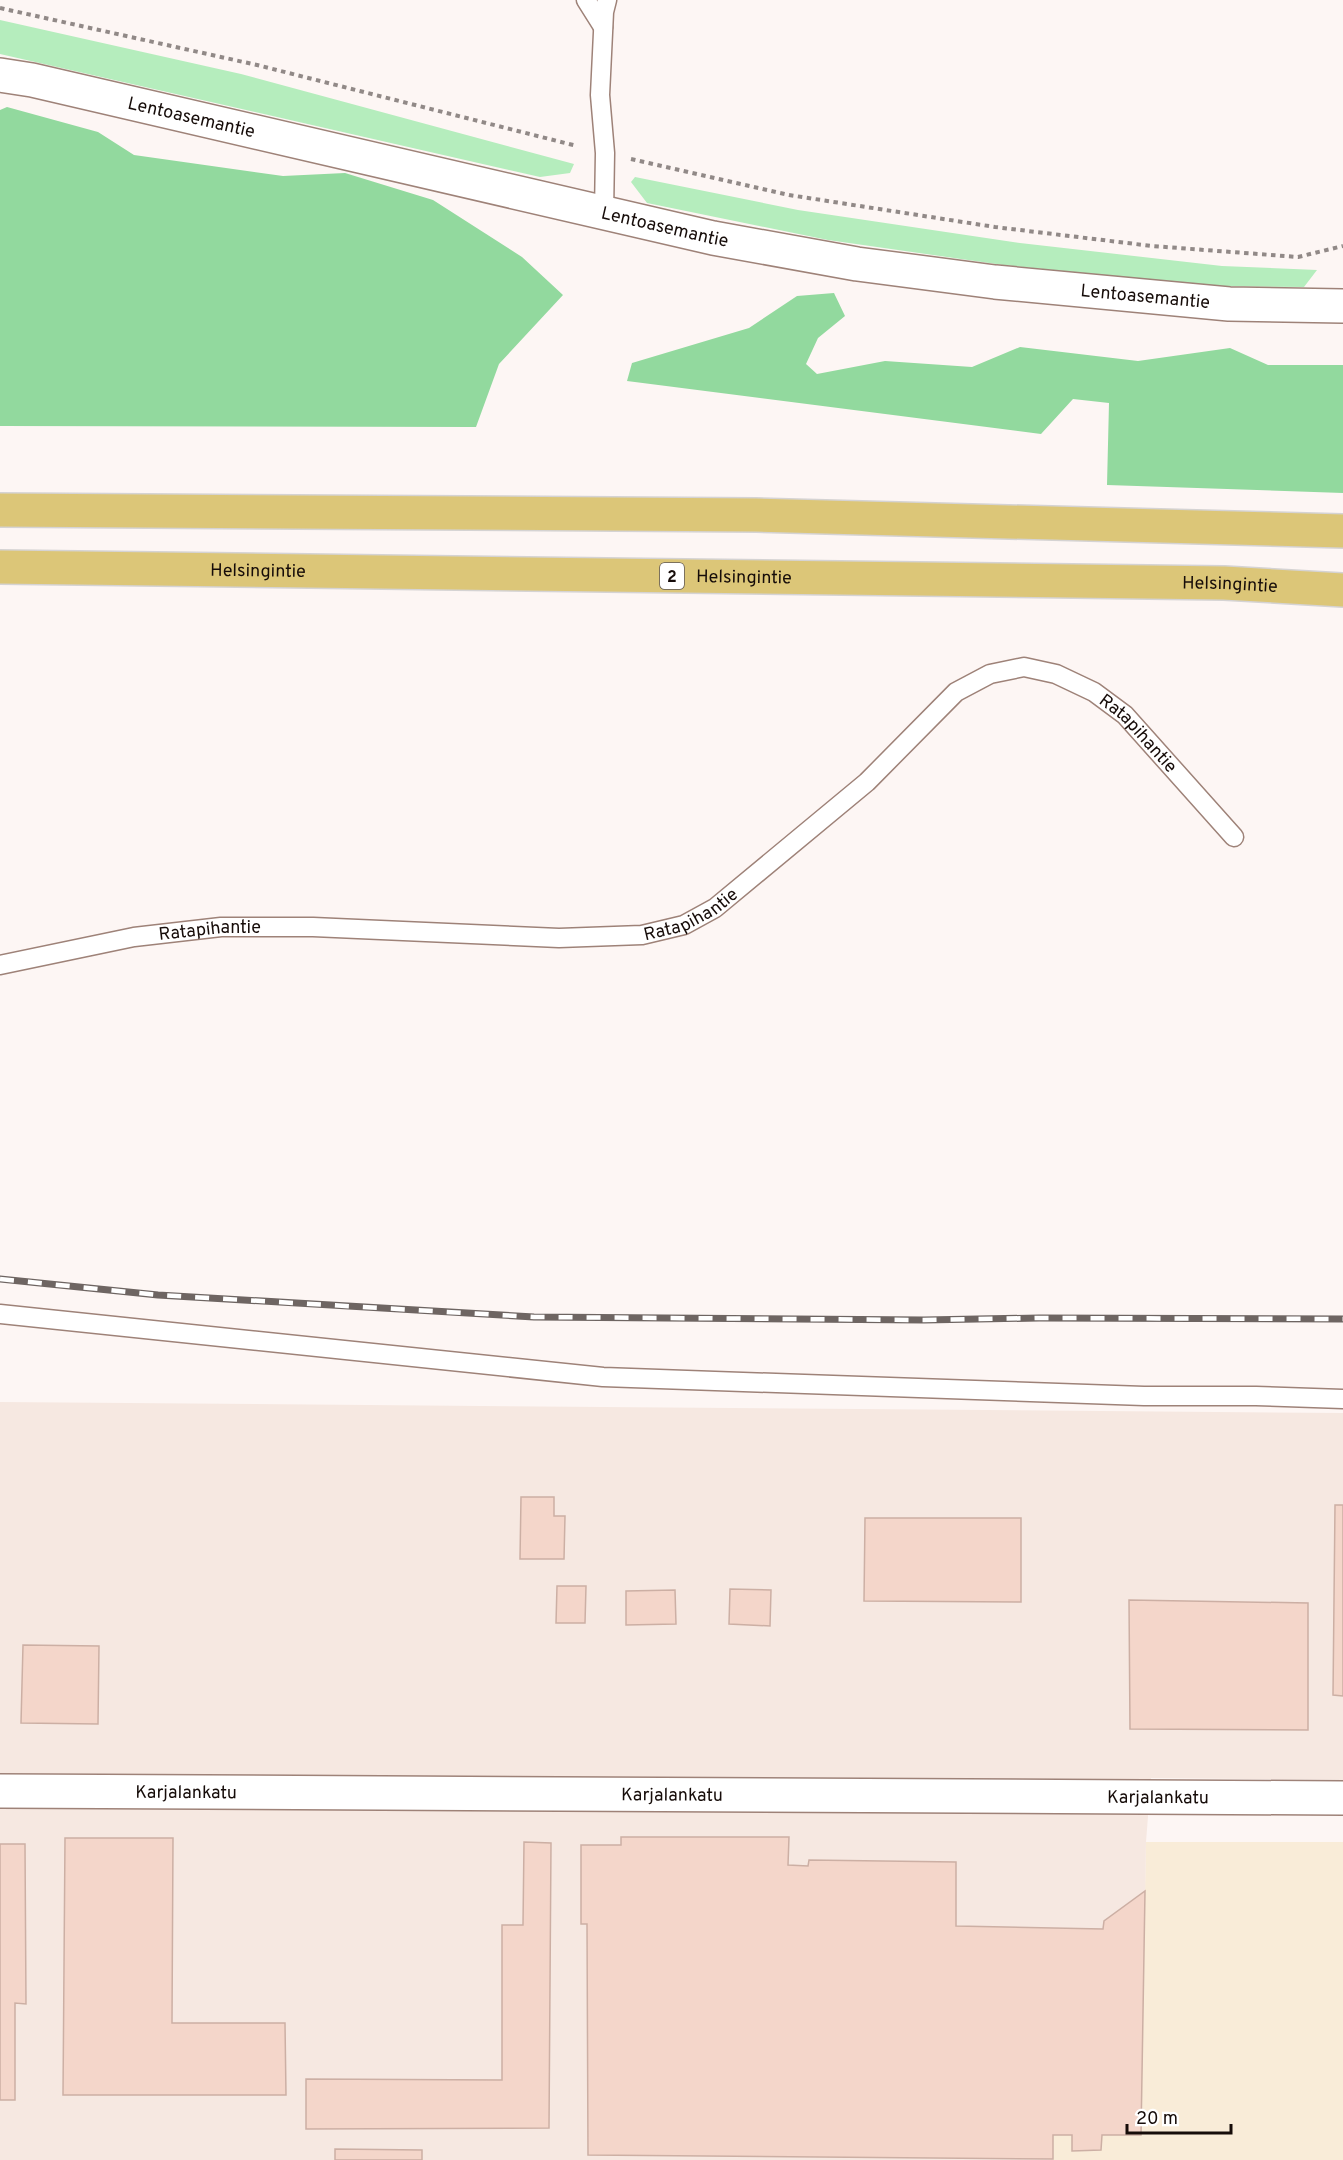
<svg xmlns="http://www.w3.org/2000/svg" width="1343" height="2160" viewBox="0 0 1343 2160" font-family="Overpass,sans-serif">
<rect width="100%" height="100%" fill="#fdf6f4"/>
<!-- commercial -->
<path fill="#f9ecd8" d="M1146 1842H1343V2160H1053V2135H1072V2151L1102 2135 1140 2134Z"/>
<!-- built -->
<path fill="#f6e8e1" d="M0 1402 1343 1413V1780L1151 1778 1146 1842 1141 2135H1102L1101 2150 1072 2151V2135H1053V2160H0Z"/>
<!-- green -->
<path fill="#b5edbd" d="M0 20 241 74 574 164 570 173 540 177 0 54Z
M635 177 798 210 1020 243 1222 266 1317 270 1304 287 1212 286 1003 265 828 240 647 203 631 182Z"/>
<!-- forest -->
<path fill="#92d99e" d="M7 107 98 132 134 155 283 176 345 173 433 200 522 257 563 295 499 364 476 427 0 426V110Z
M834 293 845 316 818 338 806 364 817 374 885 361 972 367 1020 347 1138 361 1230 348 1268 365H1343V493L1107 485 1109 403 1073 399 1041 434 627 381 632 363 749 328 797 296Z"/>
<!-- building -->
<path fill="#f4d6ca" stroke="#ccafa4" stroke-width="1.5" d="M521 1497H554V1516H565L564 1559H520Z
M1335 1505H1343V1696L1333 1695Z
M865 1518H1021V1602L864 1601Z
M557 1586H586L585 1623H556Z
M730 1589 771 1590 770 1626 729 1624Z
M675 1590 676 1624 626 1625V1591Z
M1129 1600 1308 1603V1730L1130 1729Z
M23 1645 99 1646 98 1724 21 1723Z
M621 1837H789L788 1865 808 1866 809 1860 956 1862V1926L1103 1929 1104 1921 1145 1891 1141 2135H1102L1101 2150 1072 2151V2135H1053V2159L588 2155 587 1924H581V1845H621Z
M65 1838H173L172 2023H285L286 2095H63Z
M524 1842 551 1843 549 2128 306 2129V2079L502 2080V1925H523Z
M0 1844H25L26 2004 15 2003V2100H0Z
M335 2149 422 2150V2160H335Z"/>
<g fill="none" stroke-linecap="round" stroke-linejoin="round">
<!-- service casing -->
<g stroke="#9e8278" stroke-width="21">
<g id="service">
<path d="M586 0 603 27"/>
<path d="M604 213 605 153 600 95 604 12 607 0"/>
<path id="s1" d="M0 965 134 937 221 927H313L559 938 642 935 684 925 715 908 867 782 956 692 990 674 1024 667 1056 674 1094 692 1125 715 1234 837"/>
<path d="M0 1314 603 1377 1144 1396H1256L1343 1399"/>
</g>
</g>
<!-- minor casing -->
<g stroke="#9e8278" stroke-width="36">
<g id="minor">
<path id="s2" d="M0 75 32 80 713 238 857 264 995 282 1229 304 1343 306"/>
</g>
</g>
<!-- tertiary casing -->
<g stroke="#9e8278" stroke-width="36">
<g id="tertiary">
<path id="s3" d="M0 1791 1343 1798"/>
</g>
</g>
<!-- trunk casing -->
<g stroke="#d5d3d3" stroke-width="36">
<g id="trunk">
<path d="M0 510 756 515 1343 531"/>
<path id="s4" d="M0 567 1224 583 1343 590"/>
</g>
</g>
<!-- path -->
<path stroke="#918987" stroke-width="4" stroke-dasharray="4.5 4.5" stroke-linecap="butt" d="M0 8 257 65 577 146
M631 159 789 195 995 227 1152 246 1298 257 1343 246"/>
<!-- service -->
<use href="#service" stroke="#fff" stroke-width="18"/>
<!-- minor -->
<use href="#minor" stroke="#fff" stroke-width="33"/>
<!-- tertiary -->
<use href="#tertiary" stroke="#fff" stroke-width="33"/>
<!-- trunk -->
<use href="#trunk" stroke="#dcc678" stroke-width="33"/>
<!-- rail casing -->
<g stroke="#6e6562" stroke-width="7">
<path id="rail" d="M0 1279 158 1295 534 1317 924 1320 1039 1318 1343 1319"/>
</g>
<!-- rail -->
<use href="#rail" stroke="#fff" stroke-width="4.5" stroke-dasharray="14" stroke-linecap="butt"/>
</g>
<g text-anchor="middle" stroke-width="6" stroke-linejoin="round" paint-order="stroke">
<!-- shield labels -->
<rect fill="#fff" stroke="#5c5553" stroke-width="1.5" x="660" y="563" width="24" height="26" rx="4.5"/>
<g font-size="16" font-weight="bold" fill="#160c09">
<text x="672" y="582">2</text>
</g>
<!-- street labels -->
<g font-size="18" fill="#160c09" stroke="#fff">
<text dy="6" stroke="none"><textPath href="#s2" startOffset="196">Lentoasemantie</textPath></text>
<text dy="6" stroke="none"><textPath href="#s2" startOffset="682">Lentoasemantie</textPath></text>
<text dy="6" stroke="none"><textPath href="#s2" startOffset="1168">Lentoasemantie</textPath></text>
<text dy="6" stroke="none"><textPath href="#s4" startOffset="258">Helsingintie</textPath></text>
<text dy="6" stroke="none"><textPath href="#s4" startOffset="744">Helsingintie</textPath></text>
<text dy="6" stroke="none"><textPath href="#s4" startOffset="1230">Helsingintie</textPath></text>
<text dy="6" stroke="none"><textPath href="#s1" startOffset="1257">Ratapihantie</textPath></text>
<text dy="6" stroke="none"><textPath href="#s1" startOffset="699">Ratapihantie</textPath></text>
<text dy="6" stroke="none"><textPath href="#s1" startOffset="213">Ratapihantie</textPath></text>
<text dy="6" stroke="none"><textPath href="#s3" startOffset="186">Karjalankatu</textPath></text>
<text dy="6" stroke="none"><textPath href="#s3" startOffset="672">Karjalankatu</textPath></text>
<text dy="6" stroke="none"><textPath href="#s3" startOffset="1158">Karjalankatu</textPath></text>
</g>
</g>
<!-- scale -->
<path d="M1127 2124v9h104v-9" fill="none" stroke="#160c09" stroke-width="3"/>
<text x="1136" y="2124" font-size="18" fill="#160c09" stroke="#ffffff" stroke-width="4.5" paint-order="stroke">20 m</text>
</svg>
